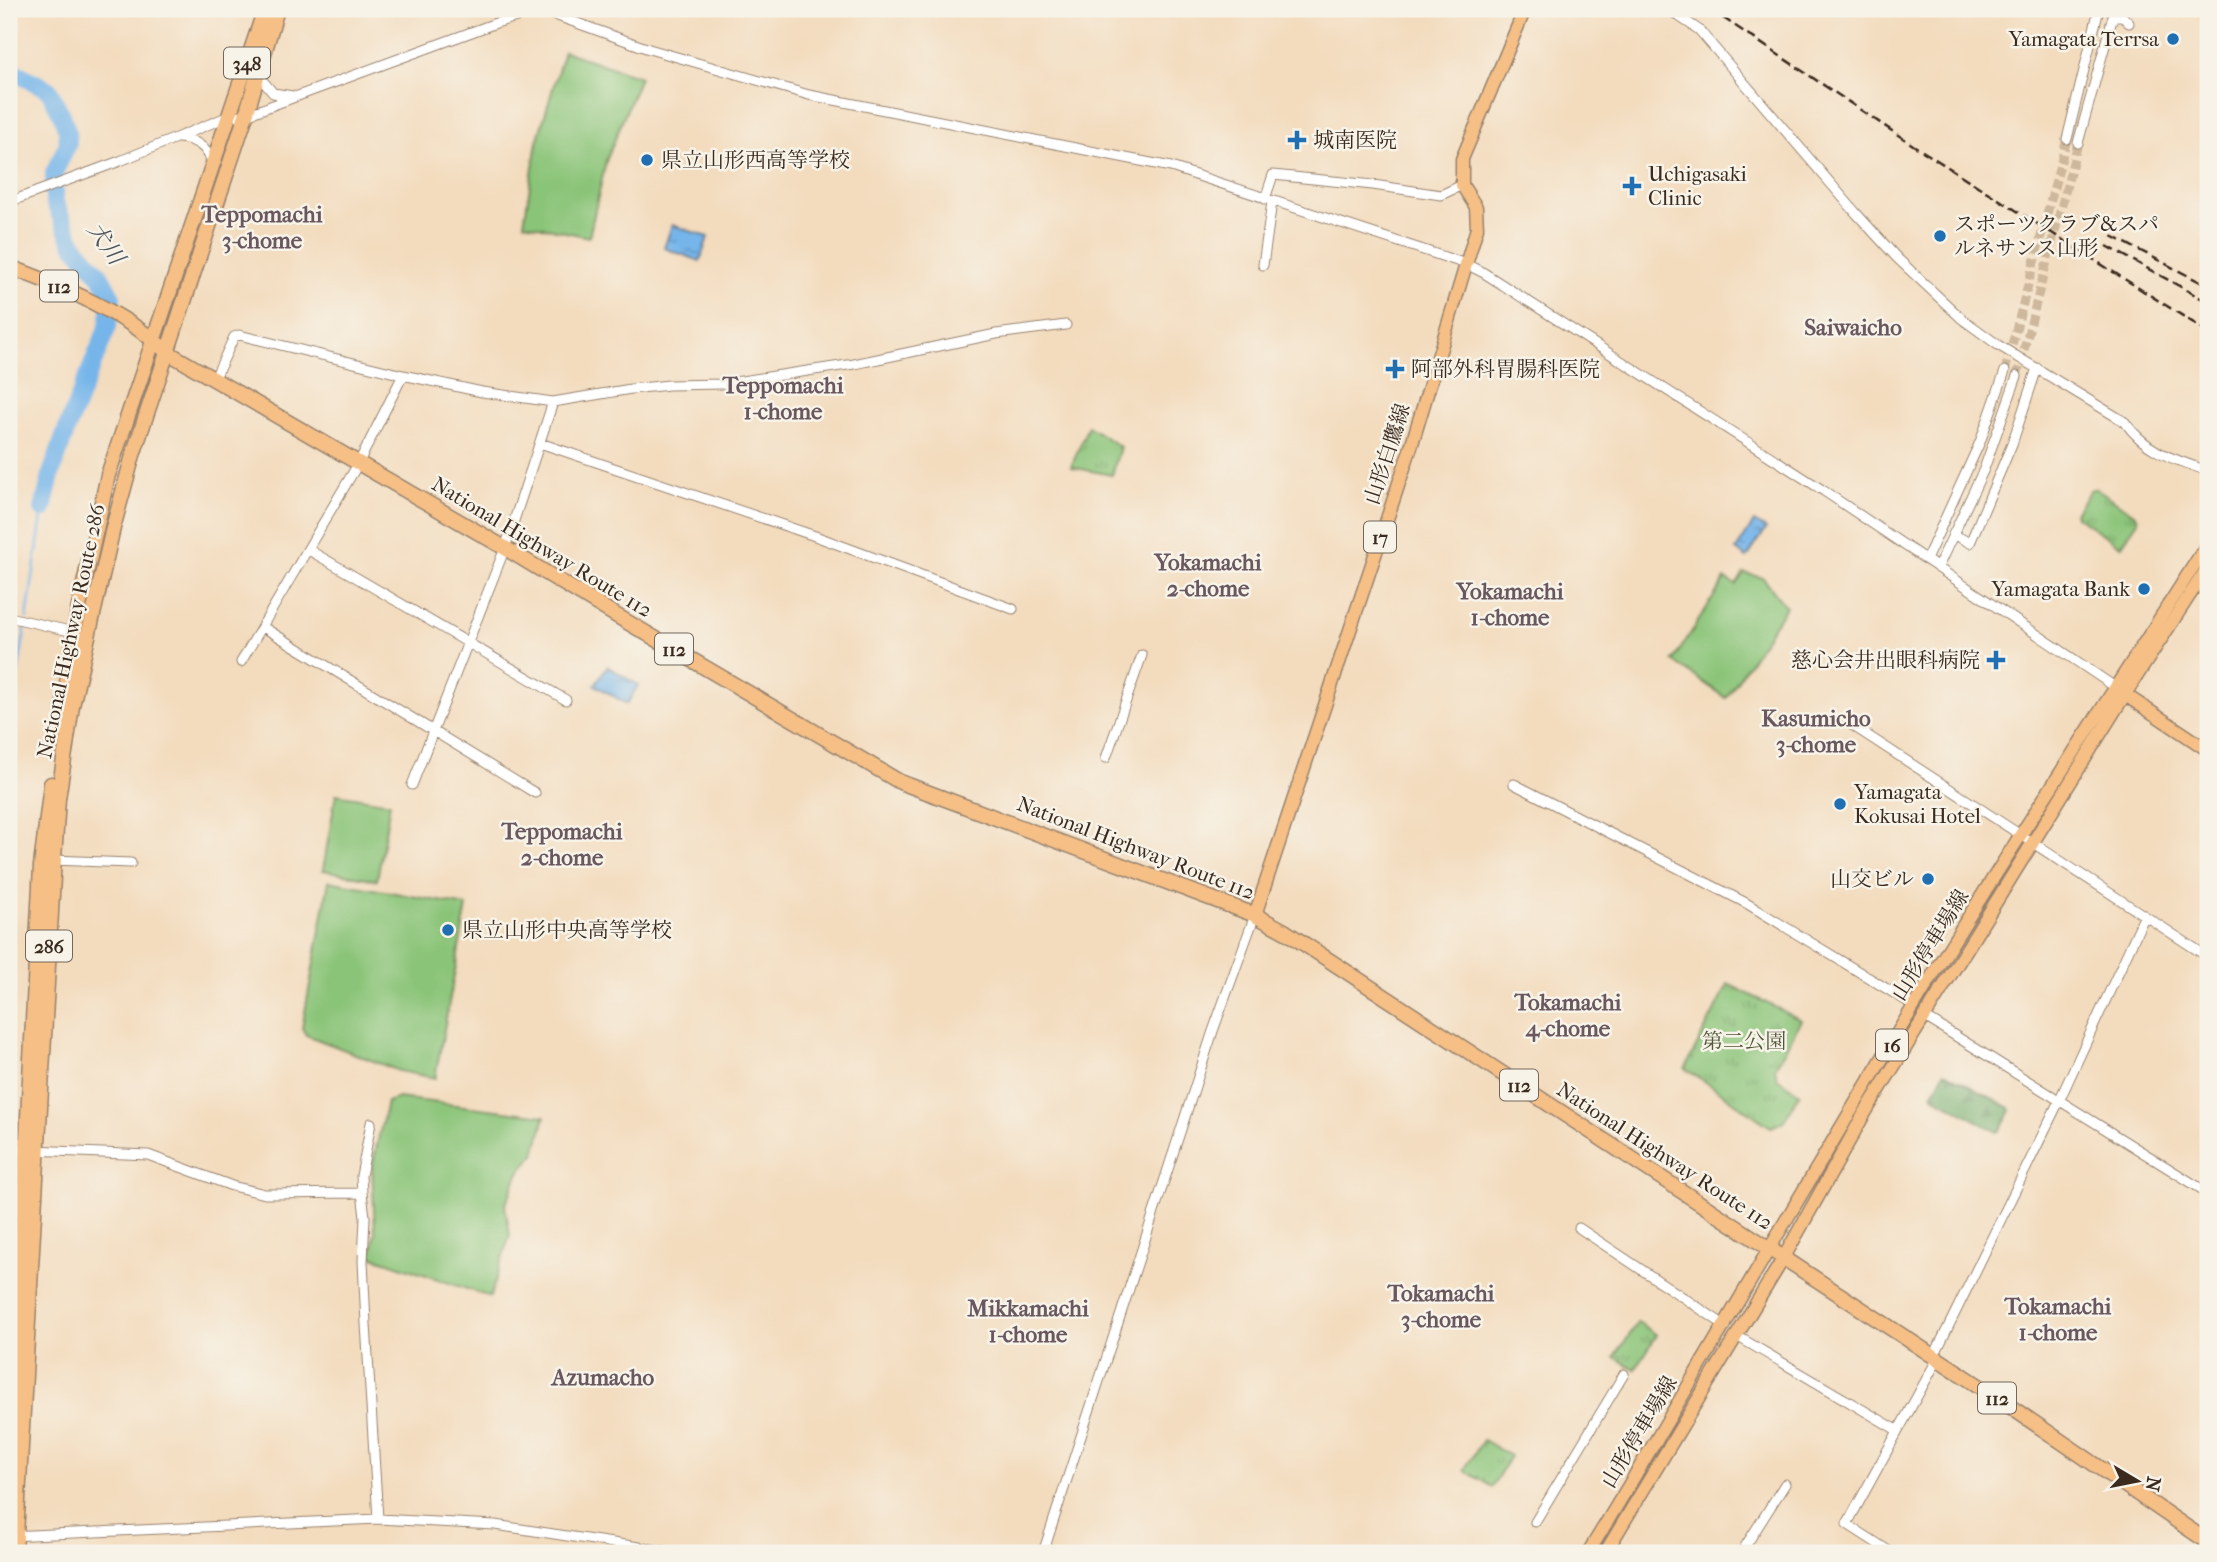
<svg xmlns="http://www.w3.org/2000/svg" width="2217" height="1562" viewBox="0 0 2217 1562" font-family="'IM FELL French Canon','Noto Serif JP',serif">
<defs>
<pattern id="forest-firs" width="22" height="20" patternUnits="userSpaceOnUse" patternTransform="scale(1.75)"><rect width="22" height="20" fill="#6faa68"/><path d="M5 1l3.5 6h-7zM16 11l3.5 6h-7z" fill="#5c8b55"/></pattern>
<pattern id="park-tufts" width="24" height="20" patternUnits="userSpaceOnUse" patternTransform="scale(1.75)"><rect width="24" height="20" fill="#8ac478"/><path d="M3 7l-1-3M5 7V3M7 7l1-3M15 17l-1-3M17 17v-4M19 17l1-3" fill="none" stroke="#729f62"/></pattern>
<pattern id="water-ripples" width="26" height="14" patternUnits="userSpaceOnUse" patternTransform="scale(1.75)"><rect width="26" height="14" fill="#76b5ea"/><path d="M2 4q2-2 4 0t4 0M15 11q2-2 4 0t4 0" fill="none" stroke="#6293bd"/></pattern>
</defs>
<rect width="100%" height="100%" fill="#f7f3e8"/>
<filter id="ink" filterUnits="userSpaceOnUse"><feTurbulence type="fractalNoise" baseFrequency=".0143" numOctaves="2"/><feDisplacementMap in="SourceGraphic" scale="14" xChannelSelector="R" yChannelSelector="G"/><feConvolveMatrix kernelMatrix="1 2 1 2 8 2 1 2 1" color-interpolation-filters="sRGB"/></filter>
<filter id="wash" filterUnits="userSpaceOnUse"><feTurbulence type="fractalNoise" baseFrequency=".00686" numOctaves="4" result="noise"/><feDisplacementMap in="SourceGraphic" scale="28" xChannelSelector="R" yChannelSelector="G"/><feGaussianBlur stdDeviation="1.57" result="paint"/><feColorMatrix in="noise" values="0 0 0 0 0 0 0 0 0 0 0 0 0 0 0 0 0 1.4 0 .05"/><feComposite in="paint" operator="in"/></filter>
<g filter="url(#wash)">
<rect width="100%" height="100%" fill="#f3dbbd"/>
<!-- green -->
<path fill="#8ac478" stroke="#62774b" stroke-width="2" d="M564 51 640 77 606 161 589 237 524 223 537 142Z
M1744 573 1763 578 1786 607 1726 698 1673 661 1725 579 1736 585Z
M336 794 390 803 377 880 323 870Z
M329 881 467 906 435 1078 399 1071 306 1035 302 1028Z
M398 1098 545 1116 535 1154 519 1172 505 1206 510 1235 490 1297 371 1256 375 1232 372 1166 387 1102Z"/>
<!-- forest -->
<path fill="url(#forest-firs)" stroke="#556a43" stroke-width="2" d="M1944 1072 2010 1108 2011 1111 2000 1131 1997 1132 1932 1095Z"/>
<!-- park -->
<path fill="url(#park-tufts)" stroke="#62774b" stroke-width="2" d="M1088 426 1120 447 1112 475 1071 467Z
M2096 488 2137 516 2138 521 2121 546 2076 516 2075 513 2090 490Z
M1728 984 1801 1020 1775 1068 1777 1078 1800 1093 1783 1122 1771 1127C1742 1108 1715 1087 1685 1069Z
M1638 1322 1657 1335 1635 1370 1615 1357Z
M1483 1440 1510 1456 1492 1487 1464 1470Z"/>
<!-- water -->
<path fill="url(#water-ripples)" stroke="#587084" stroke-width="2" d="M672 225 708 237 700 261 664 248Z
M1754 522 1766 529 1747 558 1736 550Z
M607 666 638 685 627 704 595 685Z"/>
<g fill="none" stroke-linecap="round" stroke-linejoin="round">
<!-- stream -->
<path stroke="#76b5ea" stroke-width="2.5" d="M27 618 43 509
M9 714 14 695 26 624"/>
<!-- river -->
<path stroke="#76b5ea" stroke-width="18" d="M9 66 13 71 49 90 62 116 67 131 68 143 54 173V201L73 244 100 275 112 297 108 326 70 420 52 471 43 509"/>
</g>
</g>
<g filter="url(#ink)">
<g fill="none" stroke-linecap="round" stroke-linejoin="round">
<!-- minor-tunnel -->
<path stroke="#ceb89d" stroke-width="9" stroke-dasharray="9 4.5" stroke-linecap="butt" d="M2005 371 2067 139
M2017 376 2078 143"/>
<!-- minor casing -->
<g stroke="#97826e" stroke-width="11">
<path id="minor" d="M1668 9 1699 30 1856 213 1897 258 1961 318 1998 345 2125 422C2147 453 2174 459 2208 471
M2113 18 2121 15 2129 23
M261 71 263 81 273 93 293 96
M178 138C195 139 206 146 212 162
M2067 139 2099 9
M2078 143 2115 9
M1265 199 1273 175 1373 185 1441 195 1462 185
M9 202 120 161 229 116 246 115 496 23 541 10 649 49 809 95 1171 167 1466 264 1484 273 1824 491 2115 687
M1263 265 1272 202
M214 380 234 337 239 335 403 375 482 392 553 402 631 389 669 385 722 384 854 364 996 334 1066 325
M540 443 815 536 1013 609
M1953 534 1970 543 2012 444 2037 368
M309 550 566 700
M1926 560 1980 442 2005 371
M1938 567 1984 469 2017 376
M9 617 74 632 77 636
M263 627 535 793
M241 662 358 464 403 375
M1847 722 2208 957
M1106 758 1142 655
M1514 784 1746 903 1915 1006
M412 785 505 548 553 402
M52 860 131 863
M1925 1017 2208 1193
M371 1123 361 1176 362 1193 365 1217 363 1261 366 1324 378 1519
M9 1149 148 1155 232 1186 265 1194 362 1193
M1579 1228 1726 1326
M1737 1336 1897 1430
M1933 1358 2059 1101 2144 917
M1535 1522 1624 1374
M9 1536 378 1519 495 1525 678 1553
M1043 1553 1213 1031 1255 915
M1741 1553 1785 1484
M1892 1553 1847 1524 1937 1360"/>
</g>
<!-- major casing -->
<g stroke="#97826e" stroke-width="15">
<path id="major" d="M2118 690 2208 750
M1255 915 1411 447 1477 228 1476 207 1462 185V159L1525 9
M1588 1553C1709 1355 1823 1153 1945 955 2031 816 2121 681 2208 543
M1605 1553 1783 1259 1863 1116 2125 694 2208 567"/>
</g>
<!-- highway casing -->
<g stroke="#97826e" stroke-width="17">
<path id="highway" d="M9 267C62 286 126 313 167 352L505 548 617 616 900 782 1255 915 1286 932 2002 1401 2208 1542
M63 709 78 611 108 475 265 9
M9 1483 41 866 51 784
M15 1553 54 859 58 799 72 706 113 528 133 455 246 115 277 9"/>
</g>
<!-- minor -->
<use href="#minor" stroke="#fff" stroke-width="9"/>
<!-- major -->
<use href="#major" stroke="#f5bf86" stroke-width="12"/>
<!-- highway -->
<use href="#highway" stroke="#f5bf86" stroke-width="14"/>
<!-- rail -->
<path stroke="#3b2a1e" stroke-width="2.5" stroke-dasharray="10 5" stroke-linecap="butt" d="M1710 9 1913 145 2208 332
M2112 236 2208 286
M2107 246 2208 302"/>
</g>
</g>
<!-- markers -->
<g fill="#1f6fb2" stroke="#f7f3e8" stroke-width="2.5">
<circle cx="2173" cy="39" r="7"/>
<path d="M1293.5 129.5h7v7h7v7h-7v7h-7v-7h-7v-7h7z"/>
<circle cx="647" cy="160" r="7"/>
<path d="M1628.5 175.5h7v7h7v7h-7v7h-7v-7h-7v-7h7z"/>
<circle cx="1940" cy="236" r="7"/>
<path d="M1391.5 358.5h7v7h7v7h-7v7h-7v-7h-7v-7h7z"/>
<circle cx="2144" cy="589" r="7"/>
<path d="M1992.5 649.5h7v7h7v7h-7v7h-7v-7h-7v-7h7z"/>
<circle cx="1840" cy="804" r="7"/>
<circle cx="1928" cy="879" r="7"/>
<circle cx="448" cy="930" r="7"/>
</g>
<g text-anchor="middle" stroke-width="5" stroke-linejoin="round" paint-order="stroke">
<!-- shield labels -->
<g fill="#f7f3e8" stroke="#73665b" stroke-width="2">
<rect x="224" y="47.5" width="46" height="31" rx="5"/>
<rect x="40" y="270.5" width="38" height="31" rx="5"/>
<rect x="1364" y="521.5" width="32" height="31" rx="5"/>
<rect x="655" y="633.5" width="38" height="31" rx="5"/>
<rect x="26" y="930.5" width="46" height="31" rx="5"/>
<rect x="1876" y="1029.5" width="32" height="31" rx="5"/>
<rect x="1500" y="1069.5" width="38" height="31" rx="5"/>
<rect x="1978" y="1382.5" width="38" height="31" rx="5"/>
</g>
<g font-size="19" font-weight="bold" fill="#3b2a1e">
<text x="247" y="70">348</text>
<text x="59" y="293">112</text>
<text x="1380" y="544">17</text>
<text x="674" y="656">112</text>
<text x="49" y="953">286</text>
<text x="1892" y="1052">16</text>
<text x="1519" y="1092">112</text>
<text x="1997" y="1405">112</text>
</g>
<!-- poi labels -->
<g font-size="21" fill="#3b2a1e" stroke="#f7f3e8" text-anchor="start">
<text x="2159" y="46" text-anchor="end">Yamagata Terrsa</text>
<text x="1313" y="147">城南医院</text>
<text x="661" y="167">県立山形西高等学校</text>
<text x="1648" y="181">Uchigasaki<tspan x="1648" dy="24">Clinic</tspan></text>
<text x="1954" y="231">スポーツクラブ&amp;スパ<tspan x="1954" dy="24">ルネサンス山形</tspan></text>
<text x="1411" y="376">阿部外科胃腸科医院</text>
<text x="2130" y="596" text-anchor="end">Yamagata Bank</text>
<text x="1980" y="667" text-anchor="end">慈心会井出眼科病院</text>
<text x="1854" y="799">Yamagata<tspan x="1854" dy="24">Kokusai Hotel</tspan></text>
<text x="1914" y="886" text-anchor="end">山交ビル</text>
<text x="462" y="937">県立山形中央高等学校</text>
</g>
<!-- street labels -->
<g font-size="21" fill="#3b2a1e" stroke="#f7f3e8">
<text transform="translate(1387 454) rotate(-72)" y="7">山形白鷹線</text>
<text transform="translate(542 547) rotate(31)" y="7">National Highway Route 112</text>
<text transform="translate(71 631) rotate(-78)" y="7">National Highway Route 286</text>
<text transform="translate(1136 848) rotate(21)" y="7">National Highway Route 112</text>
<text transform="translate(1930 945) rotate(-58)" y="7">山形停車場線</text>
<text transform="translate(1665 1156) rotate(33)" y="7">National Highway Route 112</text>
<text transform="translate(1639 1432) rotate(-59)" y="7">山形停車場線</text>
</g>
<!-- park labels -->
<g font-size="21" fill="#535839" stroke="#f7f3e8">
<text x="1744" y="1048">第二公園</text>
</g>
<!-- neighbourhood labels -->
<g font-size="23" font-weight="bold" fill="#695860" stroke="#f7f3e8">
<text x="262" y="222">Teppomachi<tspan x="262" dy="26">3-chome</tspan></text>
<text x="1853" y="335">Saiwaicho</text>
<text x="783" y="393">Teppomachi<tspan x="783" dy="26">1-chome</tspan></text>
<text x="1208" y="570">Yokamachi<tspan x="1208" dy="26">2-chome</tspan></text>
<text x="1510" y="599">Yokamachi<tspan x="1510" dy="26">1-chome</tspan></text>
<text x="1816" y="726">Kasumicho<tspan x="1816" dy="26">3-chome</tspan></text>
<text x="562" y="839">Teppomachi<tspan x="562" dy="26">2-chome</tspan></text>
<text x="1568" y="1010">Tokamachi<tspan x="1568" dy="26">4-chome</tspan></text>
<text x="1441" y="1301">Tokamachi<tspan x="1441" dy="26">3-chome</tspan></text>
<text x="2058" y="1314">Tokamachi<tspan x="2058" dy="26">1-chome</tspan></text>
<text x="1028" y="1316">Mikkamachi<tspan x="1028" dy="26">1-chome</tspan></text>
<text x="603" y="1385">Azumacho</text>
</g>
<!-- water labels -->
<g font-size="23" font-style="italic" fill="#4d545b" stroke="#f7f3e8">
<text transform="translate(106 243) rotate(55)" y="8">犬川</text>
</g>
</g>
<!-- margin -->
<rect width="2217" height="1562" fill="none" stroke="#f7f3e8" stroke-width="35"/>
<!-- north arrow -->
<g transform="translate(2137 1481) rotate(100)" stroke="#f7f3e8" stroke-width="5" paint-order="stroke">
<path d="M0-5L12 26L0 18L-12 26Z" fill="#3b2a1e"/>
<text y="-10" font-size="19" font-weight="bold" text-anchor="middle" fill="#3b2a1e">N</text>
</g>
</svg>
